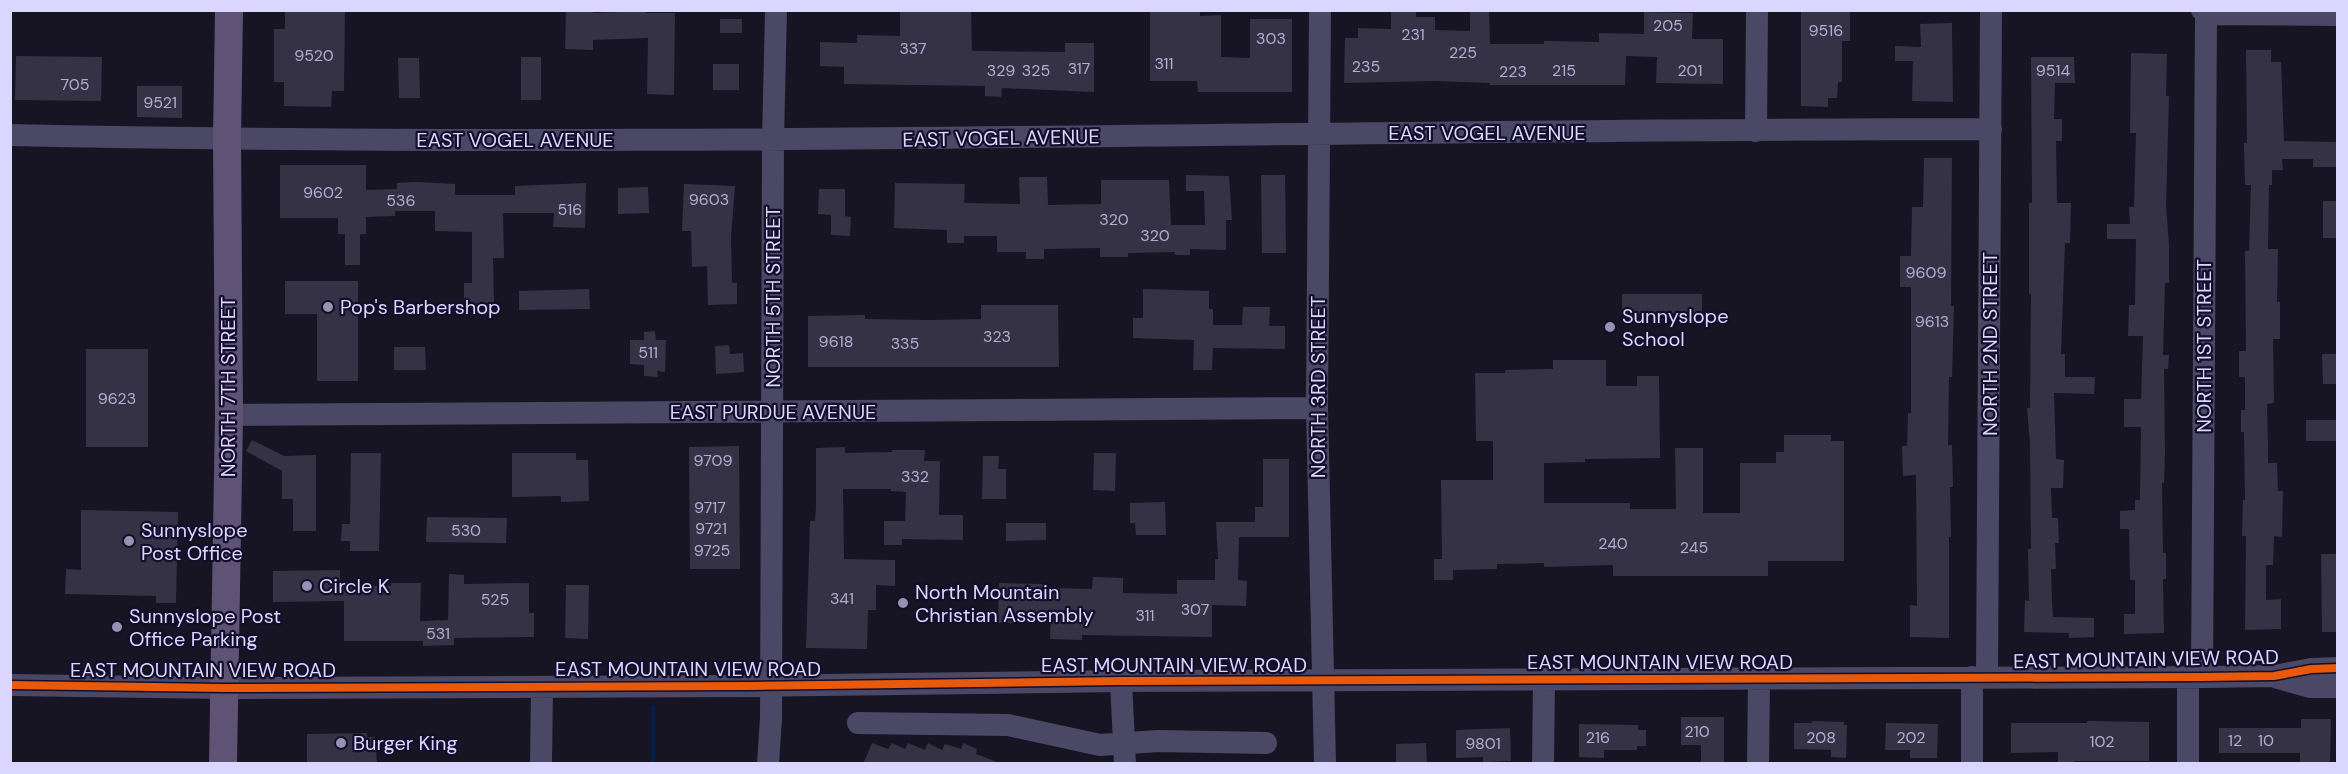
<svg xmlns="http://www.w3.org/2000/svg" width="2348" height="774" viewBox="0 0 2348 774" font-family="'DM Sans',sans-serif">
<rect width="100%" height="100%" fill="#171424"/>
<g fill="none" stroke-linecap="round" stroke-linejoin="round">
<!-- stream -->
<path stroke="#071d47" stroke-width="5" d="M653 764V707"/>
</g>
<!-- building -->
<path fill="#353246" d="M285 10H345L344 91H332L331 107 284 106V82H274V29H285Z
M566 10H593V13L646 11V13H675L674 95 647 94 648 38 593 40V50L565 49Z
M1150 10H1200V16L1221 15V57L1250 58V19H1292V92H1198L1197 81H1150Z
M1391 10H1416V17H1435V30L1470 31V10H1489L1490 44H1544V41L1599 42V33L1644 34V12L1693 13 1692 39H1723V84L1656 83 1657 57 1626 56 1625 85H1490V83L1435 81 1344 83 1345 38H1358V28L1391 29Z
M1801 10H1850V41H1842V82H1838L1837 98H1828V107L1801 106Z
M900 12H971L972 51 1065 52V43H1094V92L1002 88 1001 97 985 96V86L844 84V67L820 66V42L857 43V35L900 36Z
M720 19H742V33H720Z
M1952 23 1953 102 1912 101 1913 61H1895V46L1921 47 1920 24Z
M2246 50H2271V62H2281L2284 141 2337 142V167H2313V159H2282L2283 170H2272V185H2269L2268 249H2278L2277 302H2280V339H2273L2274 403 2267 404 2268 449V463H2277L2278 491H2283L2282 537 2274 536 2273 565H2266V600L2281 599V629L2245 630 2246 536H2242L2243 500H2245L2244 432H2241V410H2245V377H2239V351H2246L2245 251H2249L2251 185H2245L2244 143H2247Z
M2131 53 2167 54 2166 96H2169L2166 206 2169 245V283H2165L2163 355H2169L2168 369H2164L2165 454 2164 483H2162L2163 553H2166V579H2163L2164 633 2124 634V614H2135V580H2130L2129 529H2120V511L2135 510V500H2140L2141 427H2124V399H2141L2143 336H2128L2129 305H2135L2136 239H2107V224H2130L2129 207H2134L2136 133H2130Z
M16 56 102 57 101 101 15 100Z
M521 57H541V100H521Z
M2031 57H2074L2075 83H2055L2054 119H2062V141H2056L2057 203H2071L2070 243H2065L2061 354H2065V377H2095L2094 394 2054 393 2056 459 2064 460 2063 488H2051L2052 518H2058L2059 543H2055L2056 569H2051L2052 601 2053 617 2094 618V637L2069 638V633L2024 632 2025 600 2029 601 2028 549H2031L2030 443 2027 408H2030L2031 294H2029V203H2032Z
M398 58H419L420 98H399Z
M713 64H739V90H713Z
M137 86H182V118L137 117Z
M1924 158H1952L1951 306H1954L1952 377H1949L1948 445H1952L1953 487H1950L1951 537H1949V638L1910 637V605L1917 606 1916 475 1903 476 1902 446H1907L1908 413H1911V287H1900V256H1911L1912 207H1923Z
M280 165H366V190L397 189V183L416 182 455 184V195H515V186L586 183 585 228 553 227 554 213H503L504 258H493L494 303 464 304V283H472V232L435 231V211H395V216L366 217V234H360V265H345V234H338V218H280Z
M1186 175 1229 176 1232 220H1226V250L1190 249V255H1175V252L1128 253V257H1100V248L1044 249V259H1026V252H997V236H964V243H947V230L894 228 895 183 965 184 964 203 1020 204 1019 177H1047L1048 205 1101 204V180H1169L1171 225H1205L1204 191H1186Z
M1261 175H1285L1286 253H1262Z
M684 184 735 186 731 238 732 283H737V304L708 305 707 266 692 267 691 231H682Z
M648 187 649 213 618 214V188Z
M819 189H845V216L851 217 850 236 831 235V215L818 214Z
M2323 201H2337V238H2323Z
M285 281H358V381H317V314H285Z
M589 289 590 309 519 310V291Z
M1143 289 1209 291V309H1213V325H1242L1243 307H1270L1269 326H1285V349L1213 348 1212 370H1193L1194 340 1133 338V318H1143Z
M1622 294H1702V314H1622Z
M981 305H1058L1059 367H808V316L865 315V319L929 320 981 319Z
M655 331 656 340H666L665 372 657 371 658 377 644 376V365L630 364V340H644V332Z
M729 345 730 354 743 353 744 372 716 374 715 346Z
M394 347H425L426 370H394Z
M86 349H148V447H86Z
M2322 354H2337V384H2323Z
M1553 360H1606V386H1637V376H1659L1660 458 1585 459V462L1544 463V503H1630V509H1676L1675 448H1703V513H1740V463H1776V452H1784V435H1831V441H1844V561H1768V576H1613V565L1544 567V563L1497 564V569L1453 570V580H1434V559H1442L1441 480H1493V441H1476L1475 373H1505V370L1553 369Z
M2306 420H2337V441H2306Z
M252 440 284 456 316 455V531H293V499H282V471L246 451Z
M739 446 740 569H690L689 447Z
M845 447V453L892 452V450H925L924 461H940L939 515H963V540L902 539V545H884V521H905L906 492 891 491V489H843L844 559 895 560V586L876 585V610H868L867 649 806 648 810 521H815L816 507V448Z
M351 453H381L379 551H350V541H341L342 524H350Z
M512 453H576V460H588L589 501 561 502V496L512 497Z
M1094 453H1116L1115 491 1093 490Z
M983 456H999L998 469H1006V499H982Z
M1263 459H1289V537H1239L1238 580 1247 581 1246 606 1212 605V637L1082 635V640L1050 639 1051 616 1021 615V623H998L999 583 1043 584V588L1092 589 1093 577 1123 578V593L1177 594V580H1215V559H1218L1216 522H1255V507H1263Z
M1165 502 1166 535H1136L1135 523H1130V503Z
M81 510 178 512 176 603H156V596L65 594 66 569 81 570Z
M427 517 507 518 506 543 426 542Z
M1006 523H1046V540L1006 541Z
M2321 554H2337V632H2322Z
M340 570V586H391V583H421L420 621 448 620 449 574 464 575V584L529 583V613H534V637L454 638V645L423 646V641H344V601L273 602V571Z
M566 585H589L588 639 565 638Z
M1681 717H1724V764H1701V745H1681Z
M2301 719H2331L2330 764H2300V753H2219V728H2301Z
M1812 721 1844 722V725H1847L1846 758 1831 757V750L1794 749V723H1812Z
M2087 721 2149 722V761H2074V764H2058V752L2011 753V723H2087Z
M1886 723 1938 724 1937 758H1910V750H1885Z
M1579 724 1638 725V730H1646V746H1637V750H1604V758L1579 757Z
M1510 728 1511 761 1483 762V757L1456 758V730Z
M367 733V737H375L377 763 307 764V734Z
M872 743 888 749 892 743 905 749 908 743 925 750 928 743 942 750 945 744 961 749 963 743 977 749 976 754 995 761V764H863Z
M1426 743 1427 764H1396V744Z"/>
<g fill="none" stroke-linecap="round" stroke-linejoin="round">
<!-- minor -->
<path stroke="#4a4865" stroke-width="22" d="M1320 10 1317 408 1325 764
M2202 10 2206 14 2338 15
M1756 131 1757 10
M10 135C671 149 1331 129 1991 129
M229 415 1317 408
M1987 677 1991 10
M2202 677 2206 14
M2278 678 2310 687H2338
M1121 681 1125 764
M10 685 224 688 747 686 1121 681 2202 677 2274 676 2311 669 2338 668
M858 723 1008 725 1100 745 1158 741 1266 743
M541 764 542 687
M768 764 771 718 773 140 776 10
M1543 764 1544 679
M1758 764 1759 678
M1972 764V677
M2188 764V677"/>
<!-- major -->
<path stroke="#5e5375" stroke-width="28" d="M223 764 229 415 227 139 229 10"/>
<!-- cycleway casing -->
<g stroke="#130e2a" stroke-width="11">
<path id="cycleway" d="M10 685 224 688 747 686 1121 681 2202 677 2274 676 2311 669 2338 668"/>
</g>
<!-- cycleway -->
<use href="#cycleway" stroke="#e8590c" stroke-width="8"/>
</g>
<!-- markers -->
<g fill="#9692b2" stroke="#130e2a" stroke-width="2">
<circle cx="328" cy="307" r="6"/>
<circle cx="1610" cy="327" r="6"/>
<circle cx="129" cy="541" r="6"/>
<circle cx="307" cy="586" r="6"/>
<circle cx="903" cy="603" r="6"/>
<circle cx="117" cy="627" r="6"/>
<circle cx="341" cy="743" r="6"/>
</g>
<g text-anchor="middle" stroke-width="4.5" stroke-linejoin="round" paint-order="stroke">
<!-- number labels -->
<g font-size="16" fill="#b2add1">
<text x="1668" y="31">205</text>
<text x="1826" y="36">9516</text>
<text x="1413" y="40">231</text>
<text x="1271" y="44">303</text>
<text x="913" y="54">337</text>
<text x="1463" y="58">225</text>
<text x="314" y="61">9520</text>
<text x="1164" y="69">311</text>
<text x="1366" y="72">235</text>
<text x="1079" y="74">317</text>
<text x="1001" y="76">329</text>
<text x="1036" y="76">325</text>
<text x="1564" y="76">215</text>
<text x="1690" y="76">201</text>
<text x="2053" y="76">9514</text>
<text x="1513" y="77">223</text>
<text x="75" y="90">705</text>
<text x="160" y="108">9521</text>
<text x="323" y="198">9602</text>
<text x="709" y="205">9603</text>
<text x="401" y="206">536</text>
<text x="570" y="215">516</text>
<text x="1114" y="225">320</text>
<text x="1155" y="241">320</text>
<text x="1926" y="278">9609</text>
<text x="1932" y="327">9613</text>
<text x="997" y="342">323</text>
<text x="836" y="347">9618</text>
<text x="905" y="349">335</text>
<text x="648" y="358">511</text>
<text x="117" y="404">9623</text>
<text x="713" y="466">9709</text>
<text x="915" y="482">332</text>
<text x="710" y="513">9717</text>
<text x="711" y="534">9721</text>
<text x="466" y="536">530</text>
<text x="1613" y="549">240</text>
<text x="1694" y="553">245</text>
<text x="712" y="556">9725</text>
<text x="842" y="604">341</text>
<text x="495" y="605">525</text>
<text x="1195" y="615">307</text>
<text x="1145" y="621">311</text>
<text x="438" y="639">531</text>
<text x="1697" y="737">210</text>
<text x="1598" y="743">216</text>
<text x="1821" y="743">208</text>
<text x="1911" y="743">202</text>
<text x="2235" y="746">12</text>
<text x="2266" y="746">10</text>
<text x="2102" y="747">102</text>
<text x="1483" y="749">9801</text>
</g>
<!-- street labels -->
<g font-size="20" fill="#dbd6ff" stroke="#130e2a">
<text x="1487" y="140">EAST VOGEL AVENUE</text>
<text transform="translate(1001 138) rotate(-1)" y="7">EAST VOGEL AVENUE</text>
<text x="515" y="147">EAST VOGEL AVENUE</text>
<text transform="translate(773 297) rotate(-90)" y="7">NORTH 5TH STREET</text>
<text transform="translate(1990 344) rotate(-90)" y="7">NORTH 2ND STREET</text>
<text transform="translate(2204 346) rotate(-90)" y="7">NORTH 1ST STREET</text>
<text transform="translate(228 387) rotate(-90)" y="7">NORTH 7TH STREET</text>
<text transform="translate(1318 387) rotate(-90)" y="7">NORTH 3RD STREET</text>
<text x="773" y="419">EAST PURDUE AVENUE</text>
<text transform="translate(2146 659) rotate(-1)" y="7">EAST MOUNTAIN VIEW ROAD</text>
<text x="1660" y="669">EAST MOUNTAIN VIEW ROAD</text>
<text x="1174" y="672">EAST MOUNTAIN VIEW ROAD</text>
<text x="688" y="676">EAST MOUNTAIN VIEW ROAD</text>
<text x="203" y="677">EAST MOUNTAIN VIEW ROAD</text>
</g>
<!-- poi labels -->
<g font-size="20" fill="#dbd6ff" stroke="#130e2a" text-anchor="start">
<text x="340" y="314">Pop's Barbershop</text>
<text x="1622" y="323">Sunnyslope<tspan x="1622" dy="23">School</tspan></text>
<text x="141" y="537">Sunnyslope<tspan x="141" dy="23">Post Office</tspan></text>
<text x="319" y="593">Circle K</text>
<text x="915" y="599">North Mountain<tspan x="915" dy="23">Christian Assembly</tspan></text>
<text x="129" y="623">Sunnyslope Post<tspan x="129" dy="23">Office Parking</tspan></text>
<text x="353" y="750">Burger King</text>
</g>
</g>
<!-- border -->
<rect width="2348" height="774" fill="none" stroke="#dbd6ff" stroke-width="24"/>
</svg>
